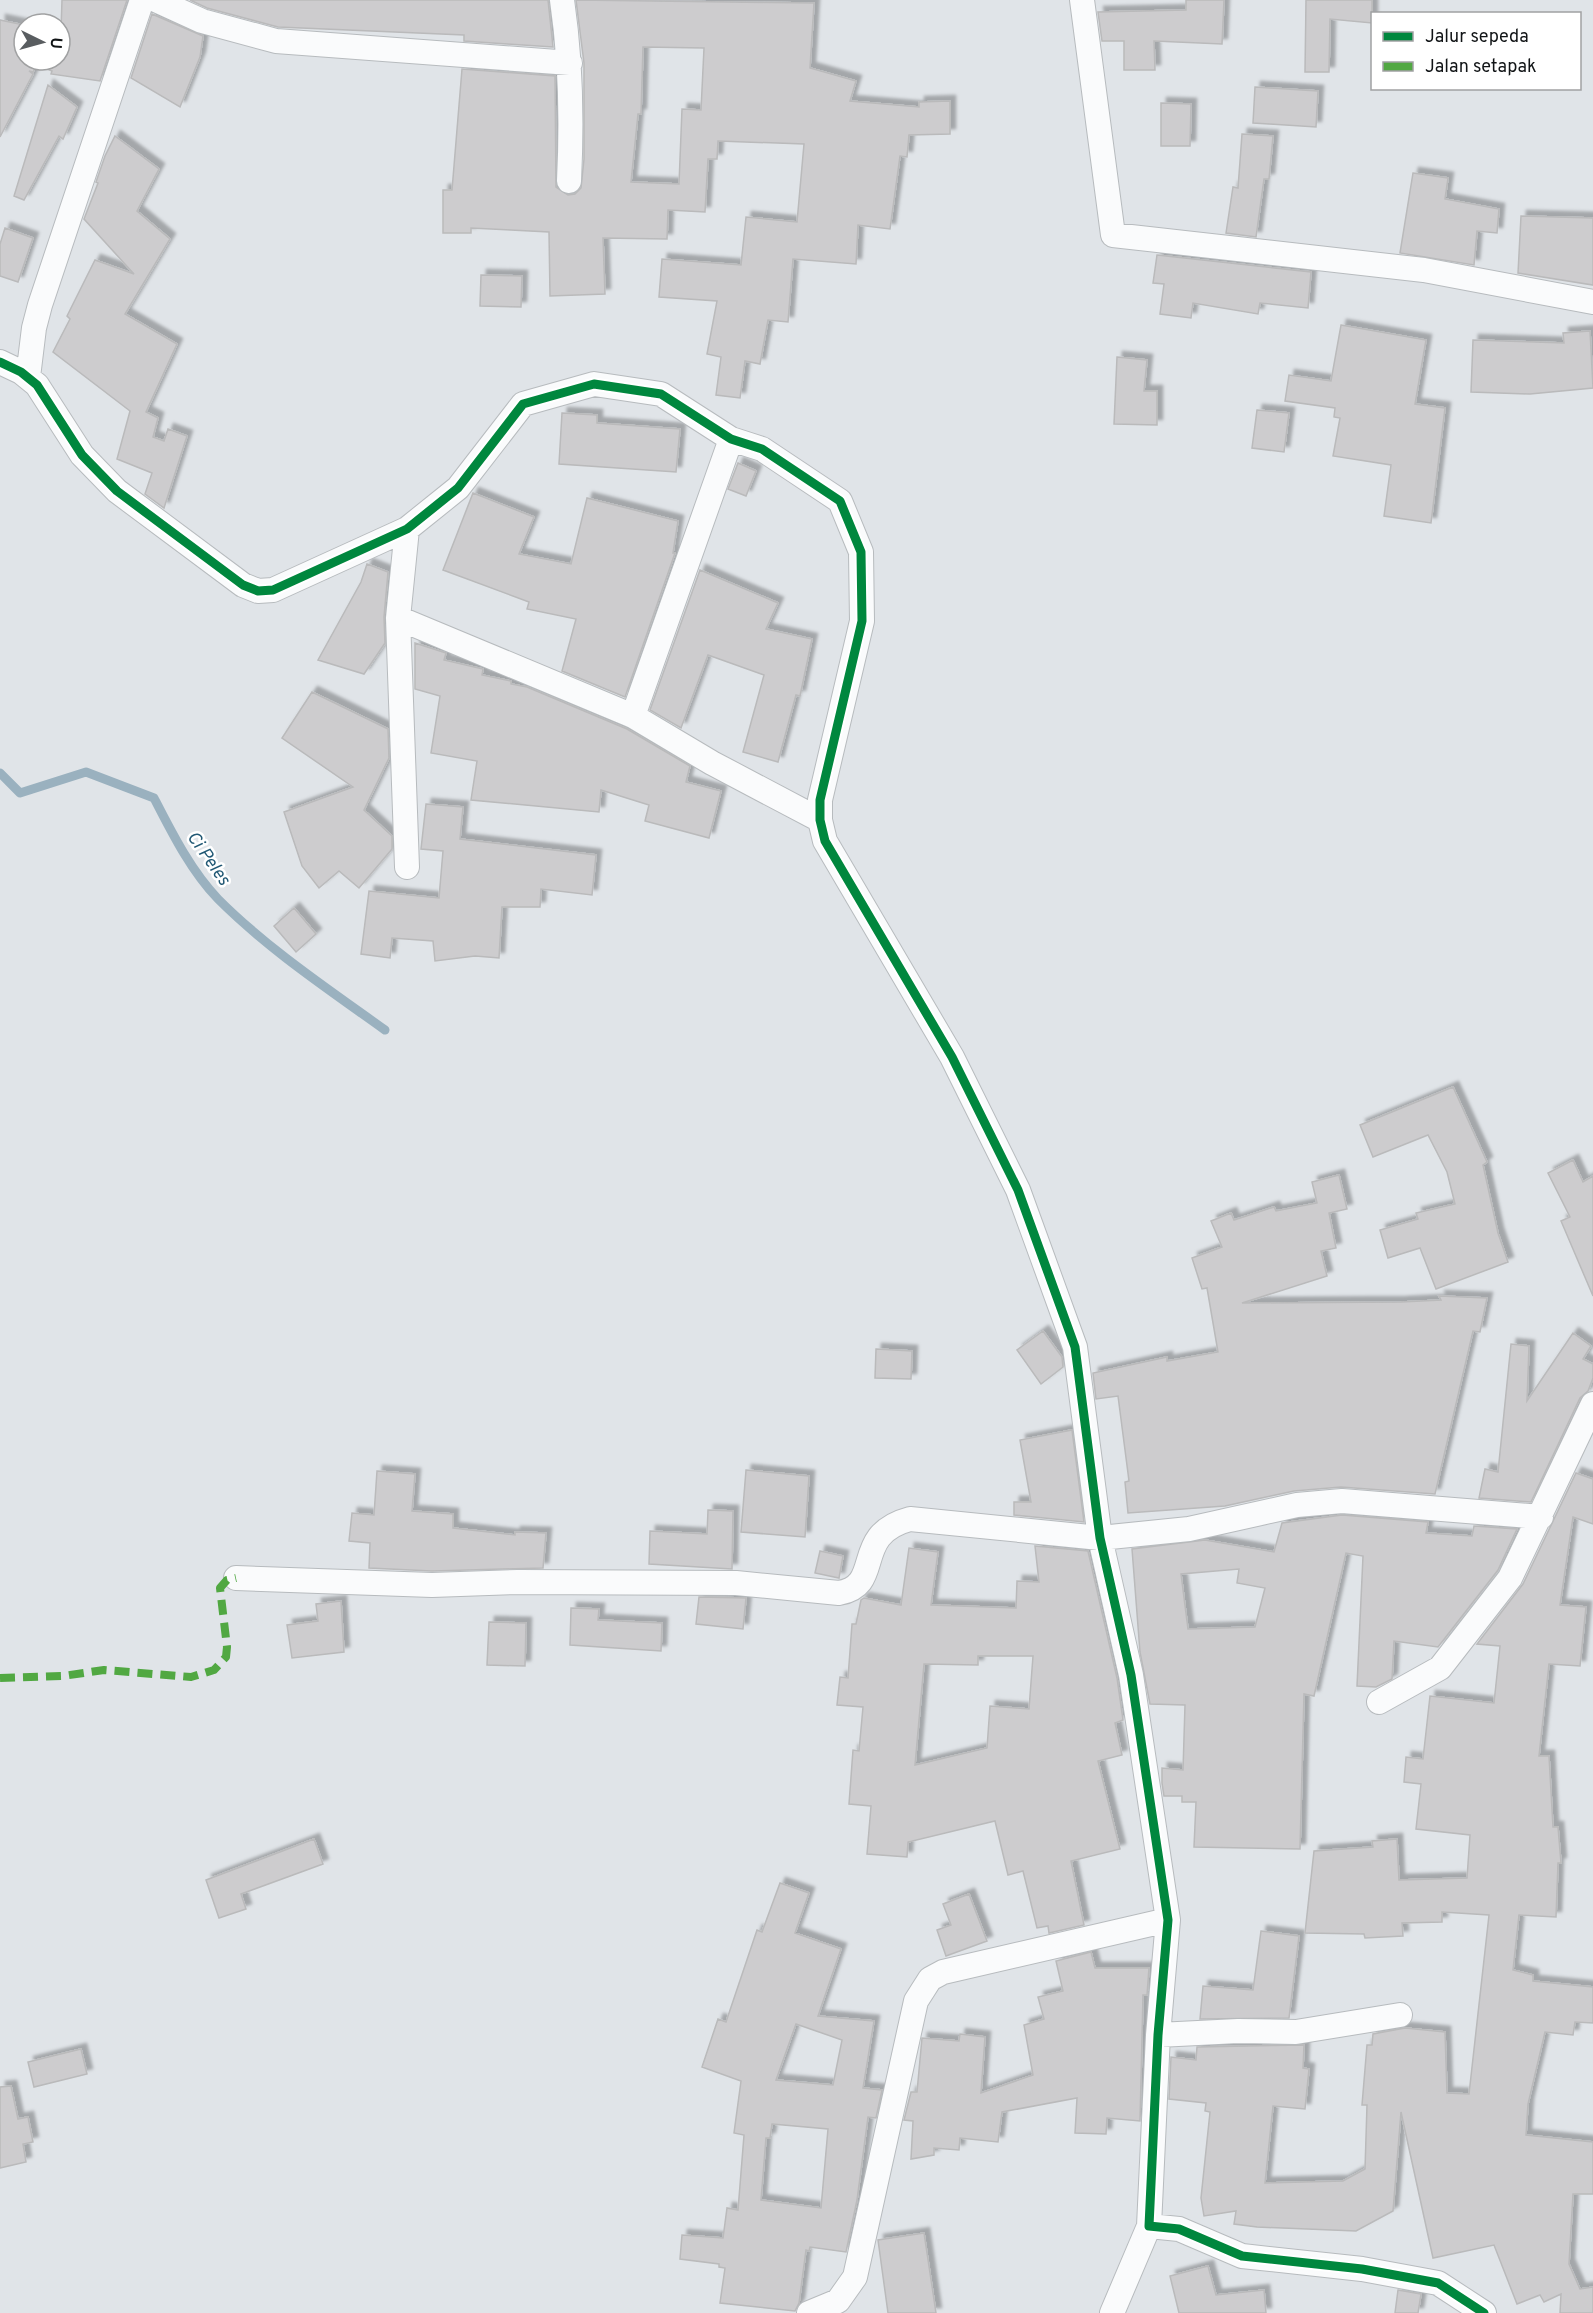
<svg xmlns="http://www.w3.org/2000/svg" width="1593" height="2313" viewBox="0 0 1593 2313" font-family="Overpass,sans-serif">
<defs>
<filter id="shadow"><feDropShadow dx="5.5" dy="-5.5" stdDeviation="1.5" flood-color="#0004"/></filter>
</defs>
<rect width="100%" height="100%" fill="#e0e4e8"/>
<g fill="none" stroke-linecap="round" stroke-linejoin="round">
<!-- stream -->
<path stroke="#9ab1bf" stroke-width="9" d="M0 773 20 793 86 772 154 798C172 833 191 871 218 899 268 949 328 989 385 1030"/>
</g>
<!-- building -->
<path fill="#cdccce" stroke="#bababb" stroke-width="1.5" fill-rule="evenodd" filter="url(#shadow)" d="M62 0H127L100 81 51 74 52 71 37 65 33 72 29 71 33 74 0 137V20L24 25V60H60Z
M190 0H548L553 47 464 41V35L278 27 207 8Z
M576 0 814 3 810 68 856 81 850 101 919 107V102L950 101V134L909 135 907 157 900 156 890 229 858 225 856 264 793 259 788 322 768 320 760 364 745 361 740 398 716 395 721 357 707 354 717 301 659 297 662 259 741 265 746 217 797 222 804 144 718 141 717 159H708L705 212 668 210 667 239 603 238 605 294 550 296 549 232 471 228V233H443V190H452L462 69 555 76 556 187 568 195 575 194 581 188 584 159V63ZM643 47 704 48 701 110 682 109 679 184 631 182 638 114H641Z
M1186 0H1224L1222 44 1154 41 1155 70H1124V41H1102L1098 12 1186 10Z
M1306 0H1372V23L1330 19 1329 72H1305Z
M152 14 203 36 200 57 180 107 131 78Z
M48 85 77 107 63 139 59 136 24 200 14 196Z
M1255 87 1318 91 1316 127 1253 123Z
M1161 103 1191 104 1190 146H1161Z
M1242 134 1273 136 1269 179H1264L1256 237 1226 233 1233 187 1238 188Z
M115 136 159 169 137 211 170 239 125 314 177 344 146 412 158 418 153 437 164 441 168 429 187 436 164 508 145 494 152 473 117 459 130 411 53 352 70 319 67 316 95 260 134 274 84 219 98 183 96 182 105 156Z
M1413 173 1448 178 1445 199 1499 209 1497 233 1477 231 1474 265 1400 253Z
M1521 216 1593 218V285L1518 273Z
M5 228 33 238 18 282 0 276V244Z
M1157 255 1311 272 1308 308 1260 303 1258 314 1193 303 1191 318 1160 314 1164 284 1153 283Z
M481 275 522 276 521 307 480 306Z
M1341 325 1426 340 1415 404 1445 408 1431 523 1384 516 1391 465 1333 456 1340 418 1334 417 1335 408 1285 401 1289 375 1331 381Z
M1590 331 1593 388 1530 394 1471 392 1473 340 1564 343 1563 333Z
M1117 357 1147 360 1144 391H1157V425L1114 424Z
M1257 410 1289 413 1284 452 1252 448Z
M562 413 597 415V423L680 429 676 472 559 464Z
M738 463 756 471 746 496 728 489Z
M473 493 534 517 519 554 571 564 587 498 678 521 673 553H675L625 697 562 671 576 619 527 609 529 602 443 570Z
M367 564 388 572 384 617 385 643 364 674 318 660 361 582Z
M700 570 778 603 766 629 812 639 800 696 796 695 778 762 743 752 764 675 708 655 681 728 650 710Z
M415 643 446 653 444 660 483 669 482 675 511 681V684L527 687 627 729 690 766 686 782 721 791 709 838 645 821 649 805 601 790 599 812 471 800 477 761 431 753 440 696 415 689Z
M312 692 388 729 389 758 364 810 392 836V849L359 888 339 871 319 888 302 866 284 812 353 787 282 738Z
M426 804 463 807 460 839 596 855 592 895 541 889 540 907H502L499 958 475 956 435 961 433 941 392 938 390 958 361 954 369 891 439 898 443 851 421 849Z
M294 908 316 934 296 952 274 926Z
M1453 1087 1487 1162 1483 1165 1498 1233 1508 1262 1436 1289 1420 1248 1388 1258 1380 1230 1418 1219 1416 1213 1455 1204 1447 1172 1428 1135 1373 1157 1360 1125Z
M1573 1160 1583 1182 1593 1176V1296L1561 1221 1570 1217 1548 1173Z
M1339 1175 1347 1209 1329 1213 1336 1248 1321 1251 1327 1276 1242 1303 1401 1302 1441 1300 1439 1296 1487 1298 1480 1332 1473 1331 1435 1494 1341 1487 1294 1491 1225 1506 1128 1513 1125 1482 1129 1481 1118 1396 1096 1399 1093 1373 1167 1357V1361L1218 1352 1207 1288 1202 1289 1192 1258 1222 1247 1211 1221 1231 1213 1234 1220 1274 1207 1276 1211 1317 1203 1312 1182Z
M1043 1331 1062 1357 1063 1367 1041 1384 1017 1350Z
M1573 1333 1591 1346 1583 1359 1593 1364V1378L1588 1391 1580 1398 1531 1502 1479 1498 1485 1469 1498 1472 1511 1344 1529 1346 1527 1401Z
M876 1349 912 1351 911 1379 875 1378Z
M1072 1430 1084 1522 1014 1515V1502H1031L1020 1440Z
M746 1470 809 1476 805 1537 741 1532Z
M377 1471 415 1474 412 1511 453 1514V1528L515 1535V1532L546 1533 543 1568 432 1571 369 1568 370 1543 349 1541 352 1513 374 1515Z
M1576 1473 1593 1479V1524L1573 1517 1560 1605 1586 1607 1580 1666 1549 1664 1539 1756H1549L1553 1827H1558L1561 1863H1558L1556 1917 1519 1915 1513 1970 1533 1975V1981L1593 1987V2023L1575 2022 1573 2035 1545 2032 1528 2104 1526 2135 1593 2142V2194H1573L1569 2264 1580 2289 1593 2287V2313H1560L1561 2294 1544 2302 1540 2295 1517 2304 1494 2245 1433 2258 1401 2112 1393 2211 1356 2231 1257 2227 1234 2224 1236 2211 1204 2216 1201 2198 1210 2112 1205 2111 1206 2103 1169 2099 1171 2057 1196 2060 1197 2047 1304 2045 1303 2068 1309 2069 1305 2109 1273 2106 1265 2183 1343 2181 1365 2169 1367 2105H1362L1367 2045H1372L1373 2034 1405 2028 1445 2032 1447 2093 1469 2094 1489 1915 1442 1912V1922L1402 1923 1403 1936 1365 1938 1364 1934 1305 1933 1314 1851 1373 1847 1372 1841 1397 1839 1399 1880 1467 1878 1470 1835 1416 1829 1421 1784 1404 1782 1406 1757 1423 1759 1430 1696 1494 1703 1500 1646 1477 1644 1523 1584Z
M708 1510 733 1511 732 1569 649 1564 650 1531 707 1534Z
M1342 1515 1428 1522 1426 1533 1472 1536 1474 1526 1517 1529 1498 1570 1438 1647 1394 1641 1392 1679 1376 1687 1357 1686 1363 1556 1346 1553 1314 1696 1304 1694 1300 1849 1194 1847 1196 1802H1182V1796H1164L1162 1783V1768L1183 1770 1185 1705 1150 1704 1140 1652 1132 1549 1205 1540 1274 1552 1282 1523ZM1239 1569 1237 1583 1265 1588 1255 1627 1188 1629 1181 1574Z
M1035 1546 1088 1551 1117 1678 1123 1720 1115 1723 1122 1755 1098 1761 1120 1849 1071 1861 1084 1925 1049 1933 1048 1926 1037 1928 1023 1871 1008 1875 995 1821 908 1842 907 1857 867 1854 871 1806 849 1804 853 1750 859 1751 863 1707 837 1705 840 1677 848 1678 852 1624H856L861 1600 864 1598 901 1605 909 1548 938 1552 931 1605 1016 1608 1017 1581 1039 1582ZM978 1656H1033L1029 1709 990 1706 987 1748 915 1765 924 1664 978 1665Z
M820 1551 843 1556 839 1578 815 1573Z
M699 1597 746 1598 743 1629 696 1624Z
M341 1601 344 1652 292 1658 287 1625 318 1621 316 1604Z
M571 1608 599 1609 598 1620 662 1623 661 1651 570 1645Z
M489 1622 526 1623 525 1666 487 1665Z
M314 1839 323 1864 241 1894 246 1909 219 1918 206 1880Z
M780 1883 809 1893 795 1933 841 1949 818 2016 874 2021 863 2088 882 2090 876 2118 868 2117 857 2200 846 2252 810 2247 809 2251 806 2250 799 2303 795 2311 720 2303 725 2268 719 2267V2264L680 2259 682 2235 723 2238 727 2208 738 2210 744 2135 734 2133 741 2081 702 2067 718 2019 726 2022 757 1930 762 1932ZM796 2024 842 2040 833 2085 776 2080ZM772 2124 828 2129 821 2208 761 2200 766 2138H770Z
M969 1894 987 1941 946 1956 937 1930 951 1925 943 1904Z
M1261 1931 1299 1936 1289 2018 1200 2019 1203 1986 1253 1990Z
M1091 1952 1095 1968H1149L1147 1995H1143L1140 2121 1107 2118 1106 2134 1075 2133 1077 2098 1002 2112 998 2142 960 2138 959 2150 934 2148V2155L911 2159 913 2121 904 2120 911 2092H917L922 2038 959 2041 960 2034 985 2037 981 2093 1033 2075 1024 2025 1044 2019 1038 1997 1063 1991 1056 1961Z
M81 2049 87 2074 34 2087 28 2062Z
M11 2086 18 2119 28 2117 33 2142 23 2144 26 2162 0 2168V2087Z
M924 2233 936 2313H888L878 2240Z
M1208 2266 1216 2295 1264 2290 1266 2313H1179L1170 2276Z
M1398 2290 1421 2294 1418 2313H1395Z"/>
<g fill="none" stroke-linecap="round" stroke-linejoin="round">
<!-- street casing -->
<g stroke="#b7bbbe" stroke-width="26">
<path id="street" d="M156 0 202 21 276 41 570 63
M562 0C571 61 572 120 569 181
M1082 0 1113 235 1424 270 1593 302
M0 362 21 372 37 385 82 455 117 491 243 585 258 591 273 590 407 529 458 488 523 404 594 384 661 394 731 439 762 449 840 501 861 552 862 621 820 800V820L825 841 952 1057 1018 1190 1075 1347 1100 1538 1131 1675 1168 1920 1158 2035 1149 2226 1179 2229 1242 2256 1362 2269 1438 2283 1484 2313
M28 377 34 328 40 305 142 0
M398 618 633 716 712 763 820 820
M633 716 731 439
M407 867 398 618 407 529
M236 1578 432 1585 518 1582 736 1583 839 1593C885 1585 850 1535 910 1519L1100 1538 1189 1529 1297 1505 1342 1501 1541 1517
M1379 1702 1440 1668 1510 1578 1593 1404
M1158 2035 1238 2031 1296 2032 1400 2015
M809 2313 838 2301 855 2277 916 2001 930 1979 943 1972 1168 1920
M1112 2313 1149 2226"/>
</g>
<!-- street -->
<use href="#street" stroke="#fafbfc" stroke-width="24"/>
<!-- quiet -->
<path stroke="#51a842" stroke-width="8" stroke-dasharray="15 8" stroke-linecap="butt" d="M0 1678 63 1676 104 1670 191 1677 214 1670 226 1657 227 1647 220 1588 227 1580 236 1578"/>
<!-- cycleway casing -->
<g stroke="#fff" stroke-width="13">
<path id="cycleway" d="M0 362 21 372 37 385 82 455 117 491 243 585 258 591 273 590 407 529 458 488 523 404 594 384 661 394 731 439 762 449 840 501 861 552 862 621 820 800V820L825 841 952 1057 1018 1190 1075 1347 1100 1538 1131 1675 1168 1920 1158 2035 1149 2226 1179 2229 1242 2256 1362 2269 1438 2283 1484 2313"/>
</g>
<!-- cycleway -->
<use href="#cycleway" stroke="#00873e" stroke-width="9"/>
</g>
<g text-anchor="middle" stroke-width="5" stroke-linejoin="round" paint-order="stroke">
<!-- water labels -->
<g font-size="18" font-style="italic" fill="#215874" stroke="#fff">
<text transform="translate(209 858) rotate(55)" y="6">Ci Peles</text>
</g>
</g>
<!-- legend -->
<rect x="1371" y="12" width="210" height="78" fill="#ffffff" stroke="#a0a1a2" stroke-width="1.5"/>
<rect x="1383" y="32" width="30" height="9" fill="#00873e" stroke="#a0a1a2" stroke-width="1.5"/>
<text x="1425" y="42" font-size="18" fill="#111416">Jalur sepeda</text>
<rect x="1383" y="62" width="30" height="9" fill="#51a842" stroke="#a0a1a2" stroke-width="1.5"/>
<text x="1425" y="72" font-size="18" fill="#111416">Jalan setapak</text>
<!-- north arrow -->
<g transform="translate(42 42) rotate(95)"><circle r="28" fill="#ffffff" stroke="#a0a1a2" stroke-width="1.5"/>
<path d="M0-4.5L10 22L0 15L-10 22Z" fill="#595d60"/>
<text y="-9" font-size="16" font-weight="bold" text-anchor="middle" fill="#111416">U</text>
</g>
</svg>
